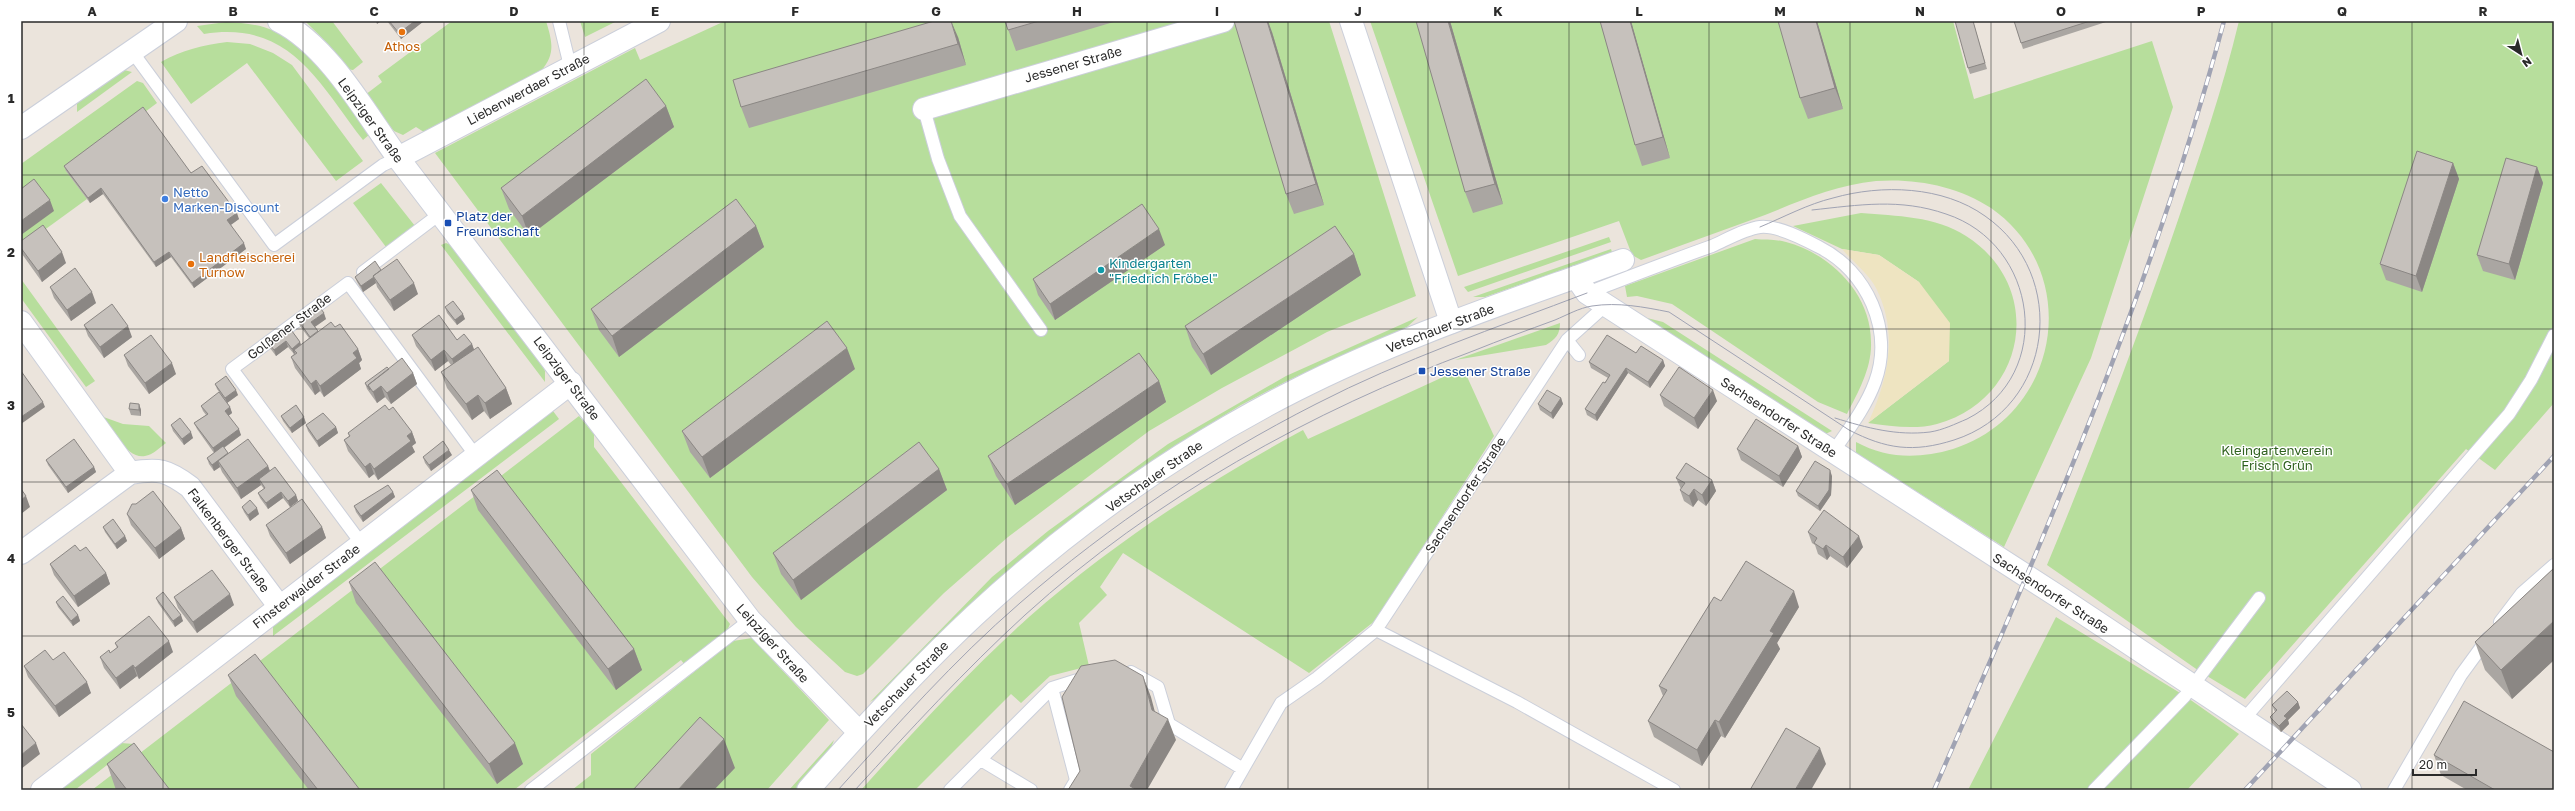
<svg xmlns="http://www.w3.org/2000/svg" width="2575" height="811" viewBox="0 0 2575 811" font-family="'Golos Text',sans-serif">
<rect width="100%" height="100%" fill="#ebe4dc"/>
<!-- green -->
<path fill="#b7de9c" d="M305 21H332L363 62 353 70 346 69 329 45Z
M452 21H546C552 41 556 54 541 71L427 134 416 127 403 135 394 131 365 95 382 82 378 76Z
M580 21H617L585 37Z
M725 21H1329L1416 296 1327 332 1222 388 1149 431 1008 537 944 593 863 674 857 676 845 672 796 627 752 577 435 153 635 48 640 60Z
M1370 21H1953L1974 99 2152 41 2173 107 2091 358 2004 547 1856 453V442C1887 459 1919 459 1953 449 2060 415 2084 273 1991 208 1958 186 1915 178 1876 181 1836 185 1802 200 1765 215 1724 230 1682 245 1641 260L1632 255 1619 221 1458 276Z
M2239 21H2554V403L2495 470 2466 449 2245 699 2202 673 2047 565C2094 452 2138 337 2178 220 2200 155 2223 88 2239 21Z
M226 22C242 23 260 24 274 31 317 50 343 98 370 134L363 140C318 82 290 20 204 34L197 26Z
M227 42 250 44 273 53 292 65 363 161 336 181 247 63 191 104 161 62C182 50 203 45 227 42Z
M120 69 132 72 77 112V101Z
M137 81 143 83 157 103 66 171 87 199 21 247V164Z
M381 183 415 226 386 247 353 203Z
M1861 213C1896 216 1936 216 1966 236 2046 287 2027 399 1937 424 1915 430 1890 426 1868 423L1949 361 1919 282 1879 255 1842 249 1793 226Z
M1609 237 1611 242 1468 292 1464 287Z
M1755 239C1765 240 1776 239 1786 242 1831 254 1871 294 1871 342 1872 368 1858 392 1847 414L1818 402 1672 304 1637 296 1627 297 1625 286Z
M446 243 455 247 539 357 545 371V382L441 245Z
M1611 249 1612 252 1485 297H1473Z
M21 279 95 381 86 387 21 298Z
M1639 316 1663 322 1832 431 1823 435Z
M1418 317 1407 327 1289 380 1241 405 1170 449 1053 533 998 580 881 695 870 702 992 577 1048 531 1168 444 1286 376Z
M1560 323C1560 334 1556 339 1546 345L1455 360Z
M1464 370 1494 436 1376 620 1309 673 1123 553 1100 587 1107 595 1079 623 1089 666 1050 676 1021 703 1011 694 915 790H861C915 730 969 671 1029 617 1112 544 1205 483 1303 430L1308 439 1454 372Z
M553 411 559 419 273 636V623Z
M98 415 123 424 149 426 166 443C159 448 153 455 145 456 128 460 107 426 98 415Z
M579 416 594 434V447L730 624 726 633 685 665 681 660 514 790H92Z
M2056 617 2185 696 2239 734 2187 790H1968Z
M752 638 829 720 767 790H572L591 775V754L733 641Z
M834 740 829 753 796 790H789Z
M121 743 134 744 75 790H60Z"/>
<!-- sand -->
<path fill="#eee4c1" d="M1842 249 1879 255 1919 282 1950 323 1949 361 1868 423C1888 380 1899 333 1876 288 1869 274 1852 261 1842 249Z"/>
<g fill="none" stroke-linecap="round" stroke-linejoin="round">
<!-- lane casing -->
<g stroke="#cbcfda" stroke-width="14">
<path id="lane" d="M559 21 570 66
M131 50 274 245 383 165 398 158
M924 109 938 159 960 216 1041 330
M363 272 441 213
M1587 293C1629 277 1670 261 1712 246 1726 240 1744 229 1760 227 1777 225 1804 239 1819 247 1867 271 1894 330 1875 382 1866 407 1848 430 1833 452
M1567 340 1579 355
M361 543 232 369 348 283 476 456
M2500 622 2522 593 2554 565
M1376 630 1517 702 1674 790
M1131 672 1158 687 1169 724 1243 769 1281 703 1317 678 1376 630 1567 340 1606 305
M1052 688 1076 780 1070 790
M2244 719 2509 414 2531 380 2554 335
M981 760 1031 790
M531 790 750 620
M950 790 1052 688 1087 677
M1231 790 1243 769
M2094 790 2185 696 2259 598
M2394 790 2461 675 2488 638"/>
</g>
<!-- street casing -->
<g stroke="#cbcfda" stroke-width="24">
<path id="street" d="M1351 21 1451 322
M924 109 1223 21
M398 158 659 21
M1576 277 1623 260
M21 322 130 473C159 468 167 470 190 487L279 606
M21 553 130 473
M42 790 571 383"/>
</g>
<!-- secondary casing -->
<g stroke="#cbcfda" stroke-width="24">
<path id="secondary" d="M279 21C329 46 366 114 398 158L750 620 859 732
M21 128 176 21
M808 790C861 730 915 671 974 616 1070 527 1179 449 1296 390 1386 344 1481 311 1576 277L1587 293 2059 597 2350 790"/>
</g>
<!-- lane -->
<use href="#lane" stroke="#fff" stroke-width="12"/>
<!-- street -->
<use href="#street" stroke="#fff" stroke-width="22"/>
<!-- secondary -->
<use href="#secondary" stroke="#fff" stroke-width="22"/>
<!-- tram -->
<path stroke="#a0a3b3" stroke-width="1" d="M1812 210C1859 205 1900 198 1946 214 2038 244 2056 374 1967 419 1955 424 1943 430 1930 432 1897 436 1867 428 1835 418
M838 790C896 726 954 660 1020 603 1110 525 1210 458 1316 404 1401 360 1498 327 1587 293
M855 790C910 730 965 670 1025 615 1154 498 1311 411 1473 351 1500 340 1528 330 1555 320 1567 315 1579 308 1592 306 1618 302 1644 307 1669 312L1849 430C1886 449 1913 453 1954 440 2054 408 2070 275 1985 216 1943 186 1882 184 1833 198 1808 204 1784 217 1760 227"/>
<!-- rail casing -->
<g stroke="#a0a3b3" stroke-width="4.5">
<path id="rail" d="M1934 790C2044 539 2153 287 2224 21
M2245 790 2554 456"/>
</g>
<!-- rail -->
<use href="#rail" stroke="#fff" stroke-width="3" stroke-dasharray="9" stroke-linecap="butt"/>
</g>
<!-- wall -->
<path fill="#aaa6a2" d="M387 21H424L401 39Z
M1005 21H1117L1016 51Z
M1450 21 1503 204 1473 213 1465 192Z
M1600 21H1631L1670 158 1642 166 1635 145Z
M1817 21 1843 109 1808 119 1800 98Z
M1973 21 1987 69 1970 74 1968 68Z
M2014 21H2109L2023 49Z
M1272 32 1324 205 1294 214 1286 194Z
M958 37 966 65 749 128 741 107Z
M666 106 674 127 529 236 509 209 501 188Z
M2453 163 2459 179 2422 292 2386 280 2380 264Z
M64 166 191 173 239 219 231 225 246 249 194 288 171 257 156 267 103 194 90 203 66 171Z
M2537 167 2543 183 2515 280 2483 271 2477 255Z
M756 226 764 247 619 357 599 330 591 309Z
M21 241 66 263 42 282 22 254 21 252Z
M1165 245 1055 320 1038 295 1033 279Z
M1354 254 1361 275 1211 375 1192 347 1185 326Z
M381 270 418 294 394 311 377 287 376 283 363 292 357 282 355 277Z
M50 287 96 303 71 321 54 298Z
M445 307 465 319 457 325 447 313Z
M326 319 315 327 318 332 335 327 358 349 362 360 359 363 361 369 324 397 320 391 315 395 295 368 291 357 295 353 294 354 288 347 276 356 270 348 268 342 289 327 300 342 301 345 309 338 300 326 298 320Z
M84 325 132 337 104 358 88 336Z
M412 335 457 340 472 344 474 350 506 388 512 404 490 419 484 411 472 420 447 388 441 372 451 365 448 361 435 371 416 346Z
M1636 353 1663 360 1665 366 1650 388 1628 373 1597 421 1587 415 1585 409 1608 378 1591 368 1589 362Z
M124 355 176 374 149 394 128 366Z
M389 369 413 373 417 384 391 404 385 397 377 403 367 389 365 383Z
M855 369 710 478 690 452 682 431Z
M1159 381 1166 402 1015 505 996 476 988 456Z
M215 384 238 395 227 403 230 407 232 413 228 416 241 435 224 448 228 454 268 466 270 471 296 495 298 501 290 507 283 498 268 509 260 498 258 493 264 489 261 485 241 499 222 472 220 467 214 471 209 464 207 458 214 453 197 429 194 423 206 415 203 411 201 406 222 396 217 389Z
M1660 395 1717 401 1698 429 1664 406Z
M1561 398 1563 404 1553 419 1540 410 1538 404Z
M139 404 141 410V416L131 415 129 409Z
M389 410 412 432 416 443 412 446 415 452 378 480 374 474 369 478 348 451 344 440 349 436 348 433Z
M281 416 306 423 292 433 283 421Z
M171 425 193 438 184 445 173 431Z
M306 425 336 427 338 433 319 447 308 431Z
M1798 446 1802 457 1783 487 1741 460 1737 449Z
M452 455 431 471 425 463 423 457Z
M46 460 94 467 96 472 68 493 48 465Z
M939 469 947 490 801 600 781 574 773 553Z
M1832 476 1831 495 1820 511 1798 496 1796 491Z
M1676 478 1712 480 1716 491 1706 506 1698 500 1693 507 1684 501 1680 490 1681 489Z
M471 490 634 649 642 670 616 690 478 510Z
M393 492 395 497 363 522 356 512 354 506Z
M242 507 259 514 250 521 244 512Z
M127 514 181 528 185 539 159 559 131 525Z
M266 525 322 527 326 538 290 564 270 536Z
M103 527 125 536 127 541 117 549 105 532Z
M1808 532 1863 547 1847 568 1830 556 1827 560 1818 554 1815 545 1812 543Z
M80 551 106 573 110 584 78 607 54 575 50 564Z
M2554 568V660L2512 699 2485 670 2475 642Z
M349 582 523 764 497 784 356 603Z
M174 597 234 605 197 633 178 608Z
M156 598 183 621 175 627 158 603Z
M1721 601 1799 607 1777 643 1780 649 1725 738 1721 736 1702 766 1654 737 1648 721 1663 696 1659 686Z
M56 602 78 615 80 621 73 626 58 607Z
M115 643 173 652 139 679 137 676 120 689 104 668 100 657 110 653 117 648Z
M53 660 91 693 59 717 28 677 24 666Z
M228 675 360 790H309L236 696Z
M2298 702 2300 708 2288 720 2289 724 2281 732 2272 723 2270 717 2275 712 2272 705Z
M2434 755 2554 790H2467L2441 775Z
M107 764 170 790H116Z"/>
<!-- shaded-wall -->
<path fill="#8b8784" d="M376 21H381L377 24Z
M415 21H424L401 39 399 33Z
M951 21 958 37 966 65 958 44Z
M1267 21H1268L1272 32 1324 205 1316 184Z
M1448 21H1450L1503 204 1495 184Z
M1630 21H1631L1670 158 1663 137Z
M1816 21H1817L1843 109 1835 88Z
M666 106 674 127 529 236 522 216Z
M2453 163 2459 179 2422 292 2416 276Z
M2537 167 2543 183 2515 280 2509 264Z
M101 188 103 194 90 203 88 198Z
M50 200 54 211 21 235V221Z
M237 213 239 219 229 226 227 220Z
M756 226 764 247 619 357 612 336Z
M1159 229 1165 245 1055 320 1050 304Z
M244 243 246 249 194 288 192 283Z
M62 252 66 263 42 282 38 271Z
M169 252 171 257 156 267 154 262Z
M1354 254 1361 275 1211 375 1203 354Z
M374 277 376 283 363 292 361 286Z
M414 283 418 294 394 311 390 300Z
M92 292 96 303 71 321 67 310Z
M324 313 326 319 313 328 311 322Z
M463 314 465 319 457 325 455 320Z
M128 326 132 337 104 358 100 347Z
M286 341 288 347 276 356 274 350Z
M300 342 302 348 294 350 295 353 294 354 292 349Z
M472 344 476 355 456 370 452 359Z
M847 348 855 369 710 478 702 457Z
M358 349 362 360 359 363 361 369 324 397 320 386 353 353Z
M444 350 448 361 435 371 431 360Z
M1663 360 1665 366 1650 388 1648 382Z
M172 363 176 374 149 394 145 383Z
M1626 368 1628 373 1597 421 1595 415Z
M413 373 417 384 391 404 387 393Z
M316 380 320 391 315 395 311 384Z
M1159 381 1166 402 1015 505 1007 484Z
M381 386 385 397 377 403 373 392Z
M506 388 512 404 490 419 485 403Z
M236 390 238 395 227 403 225 398Z
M1713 390 1717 401 1698 429 1694 418Z
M478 395 484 411 472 420 466 404Z
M1561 398 1563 404 1553 419 1551 413Z
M43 402 45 407 21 424V417Z
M139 404 141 410V416L139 410Z
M230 407 232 413 227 417 225 411Z
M304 417 306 423 292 433 290 428Z
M336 427 338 433 319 447 317 441Z
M239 429 241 435 215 454 213 448Z
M191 432 193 438 184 445 182 439Z
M412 432 416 443 412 446 415 452 378 480 374 469 407 436Z
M1798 446 1802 457 1783 487 1779 476Z
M449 450 452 455 431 471 429 465Z
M228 453 218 461 220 467 214 471 212 465Z
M370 463 374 474 369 478 365 467Z
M268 466 272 477 259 479 261 485 241 499 237 488Z
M94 467 96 472 68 493 66 487Z
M939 469 947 490 801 600 793 580Z
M1830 470 1832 476 1831 495 1820 511 1818 506Z
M1712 480 1716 491 1706 506 1702 495Z
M1694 489 1698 500 1693 507 1689 496Z
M281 492 283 498 268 509 266 503Z
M393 492 395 497 363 522 361 516Z
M296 495 298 501 290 507 288 501Z
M26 496 30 507 21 514V500Z
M257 508 259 514 250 521 248 515Z
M322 527 326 538 290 564 286 553Z
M181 528 185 539 159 559 155 548Z
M125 536 127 541 117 549 115 544Z
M1859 536 1863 547 1847 568 1843 557Z
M1826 545 1830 556 1827 560 1823 549Z
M106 573 110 584 78 607 74 596Z
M1794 591 1799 607 1777 643 1780 649 1725 738 1719 722 1770 631Z
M230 594 234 605 197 633 193 622Z
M78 615 80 621 73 626 71 621Z
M181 615 183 621 175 627 173 621Z
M2554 621V660L2512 699 2501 670Z
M169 641 173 652 139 679 135 668Z
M634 649 642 670 616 690 608 669Z
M133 665 137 676 120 689 116 678Z
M1143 676 1151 697 1160 731 1152 710Z
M87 682 91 693 59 717 55 706Z
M2298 702 2300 708 2288 720 2289 724 2281 732 2279 726 2284 716Z
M1168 719 1176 740 1147 790H1131L1130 786Z
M1715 720 1721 736 1702 766 1697 750Z
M724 739 735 768 714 790H678Z
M36 743 40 754 21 769V755Z
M515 743 523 764 497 784 489 764Z
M1820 748 1826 764 1811 790H1795Z"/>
<!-- building -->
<path fill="#c6c1bc" stroke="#8b8784" d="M389 21H415L399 33Z
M934 21H951L958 44 741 107 733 80Z
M1005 21H1039L1008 30Z
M1234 21H1267L1316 184 1286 194Z
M1416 21H1448L1495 184 1465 192Z
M1600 21H1630L1663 137 1635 145Z
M1778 21H1816L1835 88 1800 98Z
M1955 21H1973L1985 63 1968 68Z
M2014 21H2090L2021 43Z
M646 79 666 106 522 216 501 188Z
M143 107 191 173 202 166 237 213 227 220 244 243 192 283 169 252 154 262 101 188 88 198 64 166Z
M2417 151 2453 163 2416 276 2380 264Z
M2506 158 2537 167 2509 264 2477 255Z
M34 179 50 200 21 221V189Z
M736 199 756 226 612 336 591 309Z
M1142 204 1159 229 1050 304 1033 279Z
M43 225 62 252 38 271 21 248V241Z
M1335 226 1354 254 1203 354 1185 326Z
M397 259 414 283 390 300 373 276Z
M375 261 381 270 373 276 374 277 361 286 355 277Z
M75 268 92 292 67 310 50 287Z
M453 301 463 314 455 320 445 307Z
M112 304 128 326 100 347 84 325Z
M318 305 324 313 311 322 318 331 310 337 298 320Z
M439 315 457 340 464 334 472 344 452 359 444 350 431 360 412 335Z
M827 321 847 348 702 457 682 431Z
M331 322 335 327 340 324 358 349 353 353 357 358 320 386 316 380 311 384 291 357 297 353 294 350Z
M289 327 300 342 292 349 286 341 274 350 268 342Z
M151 335 172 363 145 383 124 355Z
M1607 335 1636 353 1641 346 1663 360 1648 382 1626 368 1595 415 1585 409 1603 382 1605 383 1610 375 1589 362Z
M478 347 506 388 485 403 478 395 466 404 441 372Z
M1139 353 1159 381 1007 484 988 456Z
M402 358 413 373 387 393 381 386 373 392 368 385Z
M387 367 389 369 368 385 370 390 365 383Z
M1679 367 1713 390 1694 418 1660 395Z
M21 371 43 402 21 417Z
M226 376 236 390 225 398 215 384Z
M1547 390 1561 398 1551 413 1538 404Z
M219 392 230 407 225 411 239 429 213 448 194 423 208 414 201 406Z
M130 403 139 404V410L129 409Z
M296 405 304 417 290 428 281 416Z
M385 405 389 410 393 407 412 432 407 436 411 441 374 469 370 463 365 467 344 440 350 436 348 433Z
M323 413 336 427 317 441 306 425Z
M180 418 191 432 182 439 171 425Z
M1756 419 1798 446 1779 476 1737 449Z
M74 439 94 467 66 487 46 460Z
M248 439 268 466 237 488 218 461Z
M443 441 449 450 429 465 423 457Z
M919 442 939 469 793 580 773 553Z
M223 446 228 453 212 465 207 458Z
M1815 461 1830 470 1829 490 1818 506 1796 491Z
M1686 463 1712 480 1702 495 1694 489 1689 496 1680 490 1685 483 1676 478Z
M275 467 296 495 288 501 281 492 266 503 258 493 265 488 259 479Z
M497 470 634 649 608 669 471 490Z
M388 485 393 492 361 516 354 506Z
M21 489 26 496 21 500Z
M153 491 181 528 155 548 127 514 132 504H136Z
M302 499 322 527 286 553 266 525Z
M250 500 257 508 248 515 242 507Z
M1824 510 1859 536 1843 557 1826 545 1823 549 1814 543 1817 538 1808 532Z
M113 519 125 536 115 544 103 527Z
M75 545 80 551 86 547 106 573 74 596 50 564Z
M1746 561 1794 591 1770 631 1774 633 1719 722 1715 720 1697 750 1648 721 1667 690 1659 686 1714 597 1721 601Z
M375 562 515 743 489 764 349 582Z
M2554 568V621L2501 670 2475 642Z
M212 570 230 594 193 622 174 597Z
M163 592 181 615 173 621 156 598Z
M63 596 78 615 71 621 56 602Z
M149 616 169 641 135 668 133 665 116 678 100 657 109 650 110 653 118 647 115 643Z
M45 650 53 660 64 652 87 682 55 706 24 666Z
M255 654 360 790H318L228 675Z
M1115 660 1143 676 1152 710 1168 719 1130 786 1137 790H1068L1080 771 1062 697 1081 666Z
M2287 691 2298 702 2284 716 2287 718 2279 726 2270 717 2277 710 2272 705Z
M2464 701 2554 752V790H2495L2434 755Z
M700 717 724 739 678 790H633Z
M21 724 36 743 21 755Z
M1786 728 1820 748 1795 790H1750Z
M134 743 170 790H127L107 764Z"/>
<!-- grid -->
<path fill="none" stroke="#2a2a2a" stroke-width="1" stroke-opacity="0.55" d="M163 21V790M303 21V790M444 21V790M584 21V790M725 21V790M866 21V790M1006 21V790M1147 21V790M1288 21V790M1428 21V790M1569 21V790M1709 21V790M1850 21V790M1991 21V790M2131 21V790M2272 21V790M2412 21V790M21 175H2554M21 329H2554M21 482H2554M21 636H2554"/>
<!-- markers -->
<g fill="#e8710a" stroke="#fff" stroke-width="1.5">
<circle cx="402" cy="32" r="4"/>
<circle cx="191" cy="264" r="4"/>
</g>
<circle fill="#3f7fe0" stroke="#fff" stroke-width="1.5" cx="165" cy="199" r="4"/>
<g fill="#1a4fb4" stroke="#fff" stroke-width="1.5">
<rect x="444" y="219" width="8" height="8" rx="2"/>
<rect x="1418" y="367" width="8" height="8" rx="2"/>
</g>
<circle fill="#0f9aa8" stroke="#fff" stroke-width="1.5" cx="1101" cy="270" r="4"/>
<g text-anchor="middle" stroke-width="3" stroke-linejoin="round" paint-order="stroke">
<!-- food labels -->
<g font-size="13" fill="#c56008" stroke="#fff">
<text x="402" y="51">Athos</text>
<text x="199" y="262" text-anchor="start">Landfleischerei<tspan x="199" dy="15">Turnow</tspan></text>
</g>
<!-- street labels -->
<g font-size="13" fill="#2a2a2a" stroke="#fff">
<text transform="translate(1073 64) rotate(-16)" y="5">Jessener Straße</text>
<text transform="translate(528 89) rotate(-28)" y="5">Liebenwerdaer Straße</text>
<text transform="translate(371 120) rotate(54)" y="5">Leipziger Straße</text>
<text transform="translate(289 326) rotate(-37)" y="5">Golßener Straße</text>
<text transform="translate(1440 328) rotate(-21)" y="5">Vetschauer Straße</text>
<text transform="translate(567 378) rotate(53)" y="5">Leipziger Straße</text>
<text transform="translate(1779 417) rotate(33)" y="5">Sachsendorfer Straße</text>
<text transform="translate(1154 476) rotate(-35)" y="5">Vetschauer Straße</text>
<text transform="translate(1465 495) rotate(-57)" y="5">Sachsendorfer Straße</text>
<text transform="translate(229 540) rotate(53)" y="5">Falkenberger Straße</text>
<text transform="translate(306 586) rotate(-37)" y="5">Finsterwalder Straße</text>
<text transform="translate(2051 593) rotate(33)" y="5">Sachsendorfer Straße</text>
<text transform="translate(773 643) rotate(48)" y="5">Leipziger Straße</text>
<text transform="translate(906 684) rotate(-46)" y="5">Vetschauer Straße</text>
</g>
<!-- shop labels -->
<g font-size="13" fill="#366cbe" stroke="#fff" text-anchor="start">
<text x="173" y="197">Netto<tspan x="173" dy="15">Marken-Discount</tspan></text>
</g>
<!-- transit labels -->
<g font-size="13" fill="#164399" stroke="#fff" text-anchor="start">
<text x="456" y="221">Platz der<tspan x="456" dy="15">Freundschaft</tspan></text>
<text x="1430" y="376">Jessener Straße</text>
</g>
<!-- culture labels -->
<g font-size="13" fill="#0d838f" stroke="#fff" text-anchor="start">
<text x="1109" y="268">Kindergarten<tspan x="1109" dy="15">"Friedrich Fröbel"</tspan></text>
</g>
<!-- park labels -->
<g font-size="13" fill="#30621f" stroke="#fff">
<text x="2277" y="455">Kleingartenverein<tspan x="2277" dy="15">Frisch Grün</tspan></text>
</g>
</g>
<!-- border -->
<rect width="2575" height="811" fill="none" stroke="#ffffff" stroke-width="44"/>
<!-- north arrow -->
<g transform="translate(2521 54) rotate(144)" stroke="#ffffff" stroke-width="3" paint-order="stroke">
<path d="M0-3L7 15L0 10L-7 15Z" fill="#2a2a2a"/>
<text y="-6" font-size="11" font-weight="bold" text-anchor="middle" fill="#2a2a2a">N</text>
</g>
<!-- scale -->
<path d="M2413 769v6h63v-6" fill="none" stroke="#2a2a2a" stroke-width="2"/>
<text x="2419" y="769" font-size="12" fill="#2a2a2a" stroke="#ffffff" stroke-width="3" paint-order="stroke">20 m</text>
<rect x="22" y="22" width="2531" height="767" fill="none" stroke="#2a2a2a" stroke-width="1.5"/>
<g font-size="13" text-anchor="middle" font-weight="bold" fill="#2a2a2a">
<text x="92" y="16">A</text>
<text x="233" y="16">B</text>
<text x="374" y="16">C</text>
<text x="514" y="16">D</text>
<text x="655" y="16">E</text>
<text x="795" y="16">F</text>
<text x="936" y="16">G</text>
<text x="1077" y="16">H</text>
<text x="1217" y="16">I</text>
<text x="1358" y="16">J</text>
<text x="1498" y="16">K</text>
<text x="1639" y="16">L</text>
<text x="1780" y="16">M</text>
<text x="1920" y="16">N</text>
<text x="2061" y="16">O</text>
<text x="2201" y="16">P</text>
<text x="2342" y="16">Q</text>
<text x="2483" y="16">R</text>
<text x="11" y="103">1</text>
<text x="11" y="257">2</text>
<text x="11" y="410">3</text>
<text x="11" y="563">4</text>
<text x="11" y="717">5</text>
</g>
</svg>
